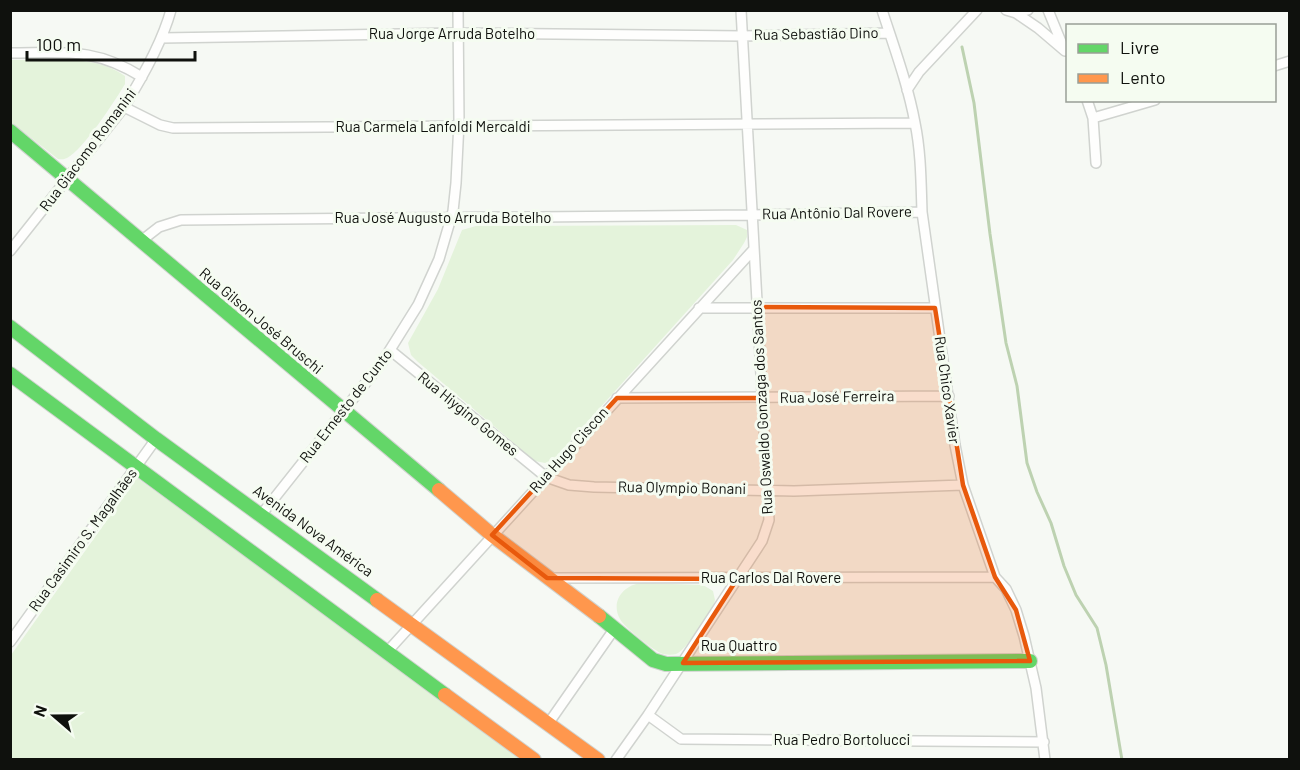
<svg xmlns="http://www.w3.org/2000/svg" width="1300" height="770" viewBox="0 0 1300 770" font-family="Barlow,sans-serif">
<rect width="100%" height="100%" fill="#f6f9f4"/>
<!-- green -->
<path fill="#e4f3db" d="M11 60C47 61 93 53 125 76V84C115 101 83 150 67 158 63 160 61 159 58 159L11 122Z
M736 225 747 230V237L744 243 733 260 553 460 545 463 535 461 418 362 411 355 408 343 438 289 462 230 476 226Z
M137 478 353 634 522 759 11 760V655Z
M641 583 703 585 713 591 715 600 713 607C705 617 687 650 676 654 672 655 667 655 663 654 654 651 624 627 620 619 610 601 624 585 641 583Z"/>
<g fill="none" stroke-linecap="round" stroke-linejoin="round">
<!-- stream -->
<path stroke="#bdd2b1" stroke-width="3" d="M962 47 974 103 990 234 1006 343 1017 386 1027 463 1037 492 1051 523 1064 566 1076 595 1097 628 1106 665 1122 760"/>
<!-- street casing -->
<g stroke="#d0d3cf" stroke-width="12">
<path id="street" d="M882 10C894 47 908 85 915 123 921 152 921 182 922 212L955 445 963 485 995 577 1006 589 1016 610 1024 636 1036 688 1045 760
M1006 10 1016 13 1028 10
M1048 10 1064 49
M1016 13 1038 28 1065 51
M161 38 458 33 743 36 889 33
M10 53C64 53 94 47 142 77
M1274 66 1290 61
M907 90 919 72 977 10
M1087 100 1093 118 1096 163
M124 107 160 125 173 128 915 123
M1093 118 1155 100
M141 241 159 227 181 220 752 215 922 212
M10 251 124 107C142 78 162 43 171 10
M699 308H935
M390 350 546 477 569 485 594 487 794 491 963 485
M617 398 949 396
M261 515 383 361 418 305 439 259 453 211 456 183 459 122 458 10
M550 578 995 577
M10 642 156 439
M386 653 754 249
M648 715 681 739 1044 742
M548 724 615 628
M616 760 648 715 762 541 769 520 741 10"/>
</g>
<!-- fast casing -->
<g stroke="#d0d3cf" stroke-width="16">
<path id="fast" d="M10 131 439 490
M10 327 156 439 377 600
M10 374 445 695
M599 616 653 660 666 664 1030 661"/>
</g>
<!-- slow casing -->
<g stroke="#d0d3cf" stroke-width="16">
<path id="slow" d="M439 490 492 535 599 616
M377 600 598 760
M445 695 534 760"/>
</g>
<!-- street -->
<use href="#street" stroke="#fefefd" stroke-width="9"/>
<!-- fast -->
<use href="#fast" stroke="#63d668" stroke-width="14"/>
<!-- slow -->
<use href="#slow" stroke="#ff974d" stroke-width="14"/>
</g>
<!-- marked area -->
<path fill="#e8590c" fill-opacity="0.2" stroke="#e8590c" stroke-width="4.5" stroke-linejoin="round" d="M757 307 935 308 963 485 995 577 1016 610 1030 661 683 663 737 579 547 578 492 535 617 398H763Z"/>
<g text-anchor="middle" stroke-width="6" stroke-linejoin="round" paint-order="stroke">
<!-- street labels -->
<g font-size="15" fill="#0f110d" stroke="#f5fcf1">
<text x="452" y="39">Rua Jorge Arruda Botelho</text>
<text transform="translate(816 34) rotate(-1)" y="5">Rua Sebastião Dino</text>
<text x="433" y="132">Rua Carmela Lanfoldi Mercaldi</text>
<text transform="translate(88 150) rotate(-53)" y="5">Rua Giacomo Romanini</text>
<text transform="translate(837 213) rotate(-1)" y="5">Rua Antônio Dal Rovere</text>
<text x="443" y="223">Rua José Augusto Arruda Botelho</text>
<text transform="translate(261 321) rotate(40)" y="5">Rua Gilson José Bruschi</text>
<text transform="translate(947 390) rotate(82)" y="5">Rua Chico Xavier</text>
<text transform="translate(837 397) rotate(-1)" y="5">Rua José Ferreira</text>
<text transform="translate(346 406) rotate(-52)" y="5">Rua Ernesto de Cunto</text>
<text transform="translate(762 407) rotate(-93)" y="5">Rua Oswaldo Gonzaga dos Santos</text>
<text transform="translate(468 414) rotate(39)" y="5">Rua Hiygino Gomes</text>
<text transform="translate(569 450) rotate(-48)" y="5">Rua Hugo Ciscon</text>
<text transform="translate(682 488) rotate(1)" y="5">Rua Olympio Bonani</text>
<text transform="translate(313 531) rotate(36)" y="5">Avenida Nova América</text>
<text transform="translate(83 540) rotate(-54)" y="5">Rua Casimiro S. Magalhães</text>
<text x="771" y="583">Rua Carlos Dal Rovere</text>
<text x="739" y="651">Rua Quattro</text>
<text x="842" y="745">Rua Pedro Bortolucci</text>
</g>
</g>
<!-- border -->
<rect width="1300" height="770" fill="none" stroke="#0f110d" stroke-width="24"/>
<!-- legend -->
<rect x="1066" y="24" width="210" height="78" fill="#f5fcf1" stroke="#999e96" stroke-width="1.5"/>
<rect x="1078" y="44" width="30" height="9" fill="#63d668" stroke="#999e96" stroke-width="1.5"/>
<text x="1120" y="54" font-size="18" fill="#0f110d">Livre</text>
<rect x="1078" y="74" width="30" height="9" fill="#ff974d" stroke="#999e96" stroke-width="1.5"/>
<text x="1120" y="84" font-size="18" fill="#0f110d">Lento</text>
<!-- north arrow -->
<g transform="translate(54 716) rotate(290)" stroke="#f5fcf1" stroke-width="4.5" paint-order="stroke">
<path d="M0-4.5L10 22L0 15L-10 22Z" fill="#0f110d"/>
<text y="-9" font-size="16" font-weight="bold" text-anchor="middle" fill="#0f110d">N</text>
</g>
<!-- scale -->
<path d="M27 51v9h168v-9" fill="none" stroke="#0f110d" stroke-width="3"/>
<text x="36" y="51" font-size="18" fill="#0f110d" stroke="#f5fcf1" stroke-width="4.5" paint-order="stroke">100 m</text>
</svg>
